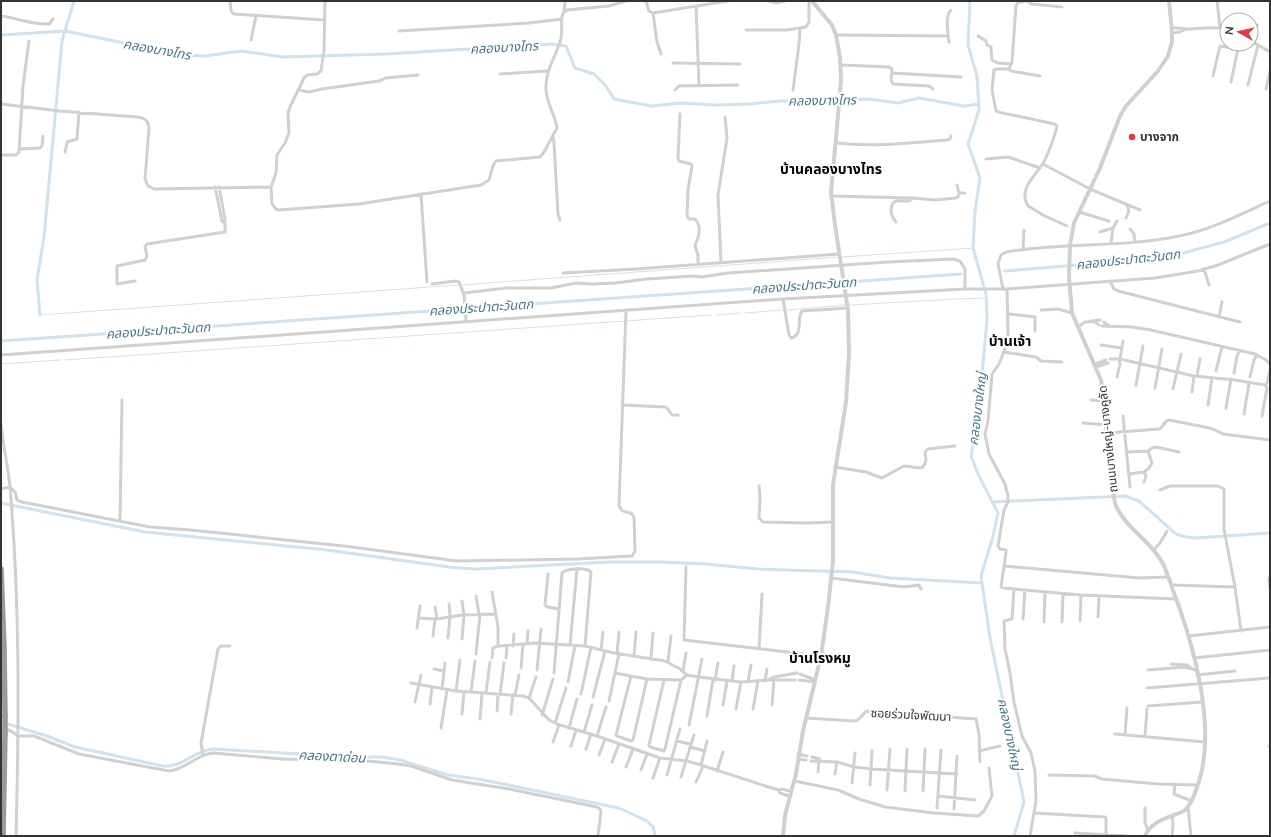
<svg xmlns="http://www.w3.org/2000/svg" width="1271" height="837" viewBox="0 0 1271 837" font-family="Mulish,'Noto Sans Thai',sans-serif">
<rect width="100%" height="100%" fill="#fff"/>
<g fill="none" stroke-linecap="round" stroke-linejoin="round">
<!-- stream -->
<path stroke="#cfe2ee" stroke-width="1" d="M842 257 973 248
M461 285 839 257
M850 305 955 299 987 298
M787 310 847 305
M745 313 782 310
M40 315 458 285
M716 315 740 313
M65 360 711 315
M1 364 60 360"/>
<!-- canal -->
<path stroke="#cfe2ee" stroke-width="3" d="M970 1 968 45 977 76 979 110 968 144 980 178 975 211 973 248 986 294 987 320 979 407 971 456 978 474 998 513 992 540 981 576 990 638 1024 802 1014 836
M1 35 65 31 183 55 205 56 241 51 283 57 386 54 552 44 566 46 575 68 594 74 606 86 614 99 651 106 681 103 715 105 750 104 780 101 868 99 898 103 919 98 964 106 979 104
M1005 271 1127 261 1172 256 1224 242 1270 223
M40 315 37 280 44 237 62 41 74 1
M1 341 961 274
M993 502 1125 496 1139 501 1176 534 1186 537 1196 538 1270 533
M1 503 145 532 327 550 449 567 475 569 610 562H661L706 564 758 569 853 572 890 578 982 583
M1 722 47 736 75 747 163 766C182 768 195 750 213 749L353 757H382L400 760 448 775 484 780 619 808 647 821 653 827 655 836"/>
<!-- minor -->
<path stroke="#d0d0d0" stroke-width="3" d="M230 1 231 11 234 14 324 20
M325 1 324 50 321 71 317 74 307 75 304 78 290 107 288 113 289 133 285 143 277 155 276 173 271 187 272 204 276 209 279 210 359 204 481 185 489 180 493 166 496 161 540 157 544 152 557 128C555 114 546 103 546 89 545 69 557 56 561 38 563 30 560 21 563 13L567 10 609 6 626 1
M646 1 649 11 653 13 728 1
M769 1 776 3 785 1
M1028 1 1019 2 1016 5 1012 62 1009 69H997L994 70 992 90 996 111 998 112 1055 124 1057 126C1056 133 1046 160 1042 165 1034 177 1018 190 1028 206L1043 215 1067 226
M1028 1 1031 4 1062 7
M1217 1 1220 27
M696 6 699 85
M564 12 565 1
M653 13 657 42 661 54
M1 16C17 18 32 25 49 24L53 19
M1240 20V18
M1171 28C1177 27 1182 29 1188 29 1201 29 1214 26 1227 29
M746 30H787L806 27 809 22V1
M399 31 529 23 562 19
M1172 33 1180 32 1186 29
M836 35 948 36 949 42
M948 36C948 28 945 16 951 10
M978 36 986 41 987 45 991 47 992 60 998 63 1011 64
M251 40 256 16
M1251 41 1270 52
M1254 43 1257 25
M673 63 740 64
M841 65 889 67 892 69 891 80 893 84 929 86 933 89
M1009 69 1011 71 1040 76
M892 73 961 77
M500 74 547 71
M1213 76 1220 46 1238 49
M1231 82 1239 44
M1248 85 1258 45
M1266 89 1270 71
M298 90 309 92 322 89 379 81 386 78 418 75
M675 90 679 86 738 85
M793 90 799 44 800 28
M1 104 60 111 137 117C145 118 148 120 149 128L145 179 148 186 154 189 271 187
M680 114 678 158 679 161 691 164 692 166 688 190 687 216 689 219H695C702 226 699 238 695 245L698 256V264
M553 136 554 143 558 214 560 220
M836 143C873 147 910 143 947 140L950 139 951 136
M19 149 40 148 42 146 43 136
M65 152 67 142 77 139 79 112
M1 155H16L19 152 23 86 29 41
M986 159 1008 157 1040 168
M1043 164 1090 189 1140 210
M957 185 959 193
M215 187 222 221 224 223
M421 194 427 282
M831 196 913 198 935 200 956 198 958 197 959 193H965
M1079 212 1109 221
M1126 218 1129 211 1127 205
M896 222C891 216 889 210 893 203L896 201H909L913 198
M1130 229 1134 234 1135 242
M1100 232 1113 228
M1111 243 1113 228 1117 221
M1023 250 1024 230
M721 262 718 195 727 138 725 117
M1204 269 1209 285
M563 273 636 269 839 254
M135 281 117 284V266L145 260 147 256 145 247 147 244 225 232V219L219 187
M1110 281 1114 289 1118 291 1240 322
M432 284 456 281 459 282 464 295 466 321
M1003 289 998 264 1001 255 1006 252C1063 242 1122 248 1179 236 1211 230 1241 214 1270 201
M1007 289 1008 334 1005 349 999 364 992 374 988 421 985 434 989 454 1005 484 1008 496V502L1004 510 998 546 1000 549 1006 550V552L1001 587 1003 588 1081 595 1176 599
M464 293 506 288H551L576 283 592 284 616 283 646 279 694 276 702 277 728 273 888 262 953 259 960 261 965 269V289
M783 299 789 335 791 338C804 335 796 319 802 311L848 308
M1041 310 1058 309 1072 313
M1009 314 1035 317V331
M1219 317 1222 302
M1093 321 1099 325
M1104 322 1109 326
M1102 326 1132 327 1151 330 1255 354 1266 360 1270 364
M1078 327 1085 322 1100 320
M1101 345 1122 348
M1004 352 1036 357 1041 361 1062 362
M1 355 783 299 965 289H1007L1155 278 1198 271 1218 265 1270 244
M1110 359H1120L1194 376 1235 380 1265 385 1267 388 1262 416
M1120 359 1123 341
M1095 364 1106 360
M1096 367 1108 363
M1216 371 1221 350 1223 347
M1234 373 1237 356 1240 350
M1197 376 1200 359
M1117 377 1120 364 1119 359
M1250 377 1254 360 1257 355
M1267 383 1270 371
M1136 385 1143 346
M1155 388 1162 349
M1173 389 1181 354
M1192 392 1194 376
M1091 400 1104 401
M623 405 665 407 667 408 672 415H678
M1208 405 1212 378
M1226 408 1231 379
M1244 414 1249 383
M1123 416 1130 487
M1083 423 1107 425
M1 424C3 445 8 466 10 487 20 603 19 720 16 836
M1108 433 1159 429C1164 428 1163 421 1169 420L1200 426 1213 429 1223 434 1270 440
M1127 452 1148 451 1152 448 1156 447 1179 452
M835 467 866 472 882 478 904 466 920 468 923 467 926 461 925 452 928 449 955 446
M1144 472 1149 468 1152 463 1148 451
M1129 474 1144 472 1146 476 1144 482
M759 486 760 499 759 518 763 522 807 523 833 522
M1 489 10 487 15 492 17 500 22 502 150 527 190 530 344 546 457 561 577 559 632 556 635 551 634 517 631 513C625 512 621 512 619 505L626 310
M1160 490 1170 486H1218L1224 489V529L1235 587 1241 631
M120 521 122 400
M1154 550 1160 543 1167 531
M1004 566 1139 578 1168 577
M686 567 684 640 821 656
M548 574 545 605 547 607 559 609
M831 578 904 587 919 585 921 589
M1269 578 1270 588
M1172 585 1235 587
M1014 589 1012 619 1004 621 1005 649 1010 673 1014 702 1022 736 1031 753 1035 771 1036 801 1030 836
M492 592 498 627V644L499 646 536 643 585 646 614 653 665 661 680 669 687 675 699 677 741 682 768 680H795
M476 596 479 614
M435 607 437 619
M1098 617 1099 596
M418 618 437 619 462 615 496 614
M1023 619 1025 590
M1080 621 1081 595
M1044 622 1045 592
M1062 622 1063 594
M417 628 420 606
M433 636 435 619
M1189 636 1270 627
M448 638 450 616 449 604
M462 639 464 615 462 601
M527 644 528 631
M570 645 577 569
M513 646 514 634
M759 649 762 594
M601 650 603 632
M476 654 480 614
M617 654 619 632
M634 656 636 632
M492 658 493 648 498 646
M506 658 507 646
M651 658 653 633
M1194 658 1270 650
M668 662 671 636
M1171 664 1187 665 1190 667
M521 668 523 644
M434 669 444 671
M537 670 541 629
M1148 670 1185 667 1196 670
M683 671 686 653
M554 673 562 573C567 568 586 567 591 572L585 646
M615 673 647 679 681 680
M800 674 815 680
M1197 675 1235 671
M631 676 616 735 617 736 631 741 633 740 647 679
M664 680 649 745 650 747 664 751 665 749 681 680 687 675
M715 680 718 663
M768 680 774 677 797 673
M799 680 815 682
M732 681 734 666
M765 681 767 669
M568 682 575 646
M748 682 751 665
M411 683 456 691 523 696 529 698 549 720 557 724 597 736 660 758 687 761 701 765 778 790 781 789 791 791
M1147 688 1270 678
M442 689 445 663
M456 691 460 660
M471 692 475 661
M486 693 490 662
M581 694 591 647
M500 695 504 663
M515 695 519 675
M593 697 605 651
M529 698 536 677
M609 701 619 654
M415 702 421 675
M430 704 432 687
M723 705 727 681
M772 705 774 679
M1148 706 1202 702
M736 709 741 682
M753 709 758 681
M497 711 498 695
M462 714 464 692
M511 714 513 695
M542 715 553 679
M707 716 713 679
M806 718 855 721C861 720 862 713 867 711L976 719 979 734 980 762
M480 719 482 693
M555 723 566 688
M689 725 702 659
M1 727 11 731 18 736H34L79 754 169 771C185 770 197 754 213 753L282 759 368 761 398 764 411 766 452 780 509 789 597 807 600 809 601 812 598 836
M441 728 447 690
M569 728 577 699
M584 732 592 705
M1115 734 1205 742
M1125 735 1127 708
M597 736 606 707
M1145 736 1147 709
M676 741 691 744
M553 742 559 725
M571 746 576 730
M1269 746H1270
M690 747 705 751
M586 749 591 734
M979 751 1000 746
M798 754 807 756
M203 755 201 743 218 649 221 646H230
M599 755 605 739
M812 757 820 759
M798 759 806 760
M811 761 837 762 854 767 871 769 957 774
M612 762 619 744
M701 765 707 741
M626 767 633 749
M641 770 647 754
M717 771 723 752
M818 772 819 759
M835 774 837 762
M667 775 680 729
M1049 775 1094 776 1102 779 1158 784 1198 785
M681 777 694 735
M653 778 660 758
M795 781 838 790 859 799 885 807 934 813 978 816 984 811 992 796 989 768
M696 782 703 766
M852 783 855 753
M1175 784 1174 794 1192 801
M870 785 872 751
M778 790 780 793 789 796
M887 790 890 749
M905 791 907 749
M923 791 925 749
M938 796 975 800
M1188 807 1191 836
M937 808 941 750
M1145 808V823L1148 830
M954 809 957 756
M1034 813 1105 817 1106 819V834
M1172 816 1173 824 1172 836
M1075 833 1126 836"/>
<!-- tertiary -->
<path stroke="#d0d0d0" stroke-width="4" d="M783 836 785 815 796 774 803 731 821 656 828 607 833 561V485L846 402 849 353 848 310 835 225 831 192 839 105 841 80 840 57 836 35 832 25 812 1
M1145 836C1151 821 1170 817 1184 811 1191 805 1193 798 1196 790 1218 736 1196 654 1177 601 1172 589 1169 576 1163 564 1152 542 1128 530 1117 508 1114 503 1114 496 1113 491L1101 380 1072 313 1069 277 1070 245 1074 223 1100 168 1120 116 1126 106 1158 71 1168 56 1172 42V33L1169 1"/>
<!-- motorway -->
<path stroke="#9a9a9a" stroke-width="5.5" d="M1 569 4 646 5 716
M3 836 5 734"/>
<!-- motorway-bridge -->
<path stroke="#9a9a9a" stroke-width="5.5" d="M5 716V734"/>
</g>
<!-- markers -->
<circle fill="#e63946" stroke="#fff" stroke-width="1.5" cx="1132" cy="137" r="4"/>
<g text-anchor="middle" stroke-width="4" stroke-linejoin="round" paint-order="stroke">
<!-- poi labels -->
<g font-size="12" font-weight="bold" fill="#333" stroke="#fff" text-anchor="start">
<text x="1140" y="141">บางจาก</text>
</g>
<!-- street labels -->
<g font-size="12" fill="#333" stroke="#fff">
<text transform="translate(1108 439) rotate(-96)" y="4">ถนนบางใหญ่-บางคูลัด</text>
<text transform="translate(911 715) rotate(3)" y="4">ซอยร่วมใจพัฒนา</text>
</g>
<!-- water labels -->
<g font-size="13" font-style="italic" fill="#3f7597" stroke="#fff">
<text transform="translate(504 47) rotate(-3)" y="5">คลองบางไทร</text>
<text transform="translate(157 49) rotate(10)" y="5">คลองบางไทร</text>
<text transform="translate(822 100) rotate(-1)" y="5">คลองบางไทร</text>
<text transform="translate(1128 259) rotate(-6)" y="5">คลองประปาตะวันตก</text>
<text transform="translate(804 285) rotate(-4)" y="5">คลองประปาตะวันตก</text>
<text transform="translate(481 307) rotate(-4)" y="5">คลองประปาตะวันตก</text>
<text transform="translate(158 330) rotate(-4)" y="5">คลองประปาตะวันตก</text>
<text transform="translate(977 409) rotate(-83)" y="5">คลองบางใหญ่</text>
<text transform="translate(1010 734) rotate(78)" y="5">คลองบางใหญ่</text>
<text transform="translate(332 756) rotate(3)" y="5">คลองตาด่อน</text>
</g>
<!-- quarter labels -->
<g font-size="14" font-weight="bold" fill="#000" stroke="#fff">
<text x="831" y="174">บ้านคลองบางไทร</text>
<text x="1010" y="346">บ้านเจ้า</text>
<text x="820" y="663">บ้านโรงหมู</text>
</g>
</g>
<!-- border -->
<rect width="1271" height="837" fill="none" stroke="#333333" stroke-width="4"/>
<!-- north arrow -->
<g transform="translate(1239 32) rotate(278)"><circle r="19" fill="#ffffff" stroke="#adadad"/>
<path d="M0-3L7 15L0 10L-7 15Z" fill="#e63946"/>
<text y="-6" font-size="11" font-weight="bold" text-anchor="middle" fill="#333333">N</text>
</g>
</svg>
